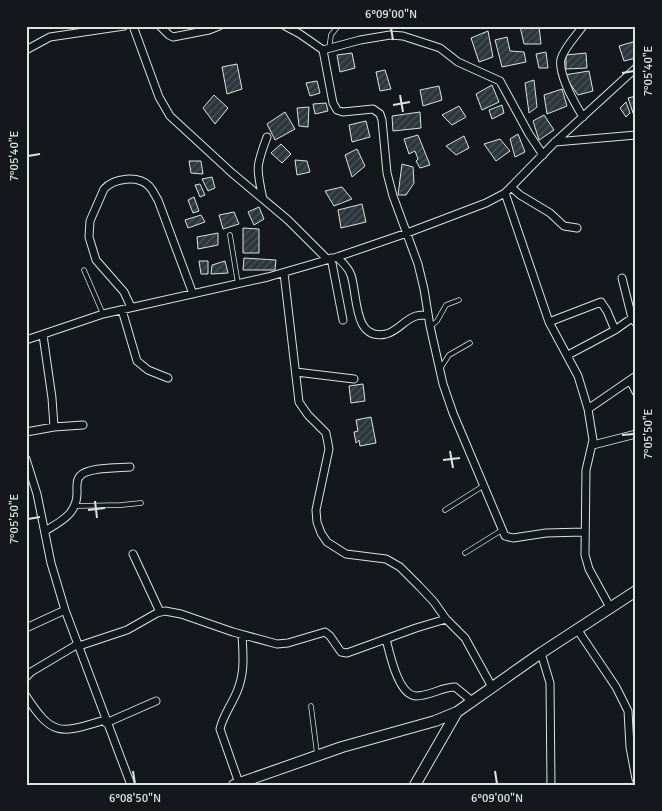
<svg xmlns="http://www.w3.org/2000/svg" width="662" height="811" viewBox="0 0 662 811" font-family="Signika,sans-serif">
<defs>
<pattern id="building-hatch" width="6" height="6" patternUnits="userSpaceOnUse" patternTransform="scale(1.25)"><rect width="6" height="6" fill="#2c363c"/><path d="M-1 1l2-2M0 6l6-6M5 7l2-2" fill="none" stroke="#4a5358"/></pattern>
</defs>
<rect width="100%" height="100%" fill="#14181c"/>
<!-- building -->
<path fill="url(#building-hatch)" stroke="#d8e6dc" d="M520 26H539L541 44H524Z
M488 31 493 57 479 62 471 38Z
M507 37 510 51 524 52 526 62 502 67 495 40Z
M636 41V58L624 61 619 46Z
M546 52 548 68H539L536 54Z
M352 53 355 68 340 72 337 55Z
M586 53 587 68 566 69V55Z
M237 64 242 89 227 94 222 67Z
M385 70 391 89 380 91 376 72Z
M589 71 593 91 578 95 564 75Z
M534 80 537 107 529 113 525 83Z
M317 81 320 93 310 96 306 83Z
M492 85 499 102 482 110 476 94Z
M439 86 442 100 423 106 420 90Z
M562 89 567 106 547 114 544 95Z
M214 95 228 108 215 124 203 108Z
M636 96V115L634 116 628 98Z
M626 102 630 113 626 117 620 108Z
M326 103 328 111 315 114 313 104Z
M502 105 504 113 492 119 489 110Z
M459 106 466 117 452 125 442 115Z
M309 107 308 127 299 126 297 108Z
M285 112 295 129 275 140 267 124Z
M420 112 421 128 393 131 392 116Z
M544 115 554 130 539 140 533 121Z
M366 121 370 137 352 142 349 125Z
M518 134 525 152 515 157 510 139Z
M418 135 430 165 420 168 416 161 418 159 415 151 409 154 404 139Z
M464 136 469 148 456 155 446 146Z
M500 139 510 151 496 161 484 144Z
M281 144 291 154 282 163 271 153Z
M357 149 365 166 352 177 345 155Z
M295 160 307 161 310 172 297 175Z
M189 161H201L203 174 191 173Z
M402 164 413 167 414 183 406 195H398Z
M212 177 215 188 208 191 202 179Z
M200 184 205 195 200 197 195 185Z
M342 187 352 199 334 206 325 191Z
M194 197 199 211 193 213 188 200Z
M362 204 366 222 341 228 338 210Z
M259 207 264 219 254 225 248 212Z
M234 212 239 224 223 229 219 215Z
M201 215 205 222 188 228 185 220Z
M243 228 259 229V253H243Z
M218 233V245L198 249 197 237Z
M244 258 276 260 275 270H243Z
M199 261H208V274H201Z
M225 261 228 273 211 274 212 265Z
M363 384 365 401 351 403 349 386Z
M371 417 376 443 360 446 359 440 356 443 354 432 358 431 356 420Z"/>
<g fill="none" stroke-linecap="round" stroke-linejoin="round">
<!-- lane casing -->
<g stroke="#d8e6dc" stroke-width="5.5">
<path id="lane" d="M329 49 331 35 338 26
M230 235 238 284
M84 270 103 314
M430 327 437 321 446 305 459 300
M440 369 449 355 470 343
M76 506 121 505 141 503
M445 510 483 486
M465 553 502 530
M311 706 317 754"/>
</g>
<!-- street casing -->
<g stroke="#d8e6dc" stroke-width="9">
<path id="street" d="M133 26 159 97 170 116 232 173 288 220 327 259
M160 26 169 35 173 37 209 30 219 26
M285 26 300 34 323 50 333 103 337 110 343 112 373 109 380 114 382 120 387 173 393 196 418 264 424 289 430 326 443 384 453 413 505 536 513 538 546 533 584 532
M583 26C576 36 564 48 561 59 558 74 575 104 583 117
M26 50 50 37 124 26
M323 50 360 40 390 35 403 36 440 48 458 62 500 81 529 134 543 155
M555 142 636 135
M511 187 520 195 550 213 564 226 577 228
M505 193 549 322 578 376 588 409 593 440 586 470 585 555 589 569 611 609
M263 199C256 168 256 166 267 137
M337 257C342 262 349 268 351 275 358 296 353 341 386 334 398 331 405 319 416 316 420 315 424 315 428 315
M331 258 343 320
M284 273 299 402 308 415 326 433 329 449 316 510 317 522 321 533 327 542 346 554 386 559 400 567 419 586 434 602 446 619 465 638 492 687
M622 278 632 318
M131 307 124 292 96 260 89 237 90 221 104 189C114 178 138 175 149 186 153 190 155 196 158 200L193 294
M122 310 137 361 148 370 168 378
M549 322 601 302 607 311 615 330
M43 335 52 398 54 427
M26 340 103 314 268 277 337 257 407 233 486 203 505 193 511 187 555 142 636 68
M568 355 615 330 632 318 636 323
M296 372 354 379
M630 380 636 392
M588 409 636 376
M26 432 54 427 83 425
M593 445 636 434
M26 459 37 494 51 563 65 610 131 785
M45 531C62 521 78 513 77 491 77 486 76 480 80 476 87 467 119 468 130 467
M133 554 160 612
M26 628 65 610
M577 629 616 687 628 711 630 747 636 779
M386 639C390 654 398 695 416 696 430 696 442 687 455 687L472 701
M79 646 127 630 157 613 165 611 181 614 233 632 277 644 288 643 325 632 330 636 341 652 347 653 416 628 446 619
M541 653 550 683 551 785
M26 677 31 672 78 644
M26 696C53 738 61 733 105 720
M106 723 156 701
M239 783 220 729C223 715 233 703 238 689 245 671 243 654 242 635"/>
</g>
<!-- secondary casing -->
<g stroke="#d8e6dc" stroke-width="12">
<path id="secondary" d="M234 785 342 747 435 721 457 712 541 653 636 591
M415 785 457 712"/>
</g>
<!-- lane -->
<use href="#lane" stroke="#14181c" stroke-width="4"/>
<!-- street -->
<use href="#street" stroke="#14181c" stroke-width="7"/>
<!-- secondary -->
<use href="#secondary" stroke="#14181c" stroke-width="10"/>
</g>
<!-- ticks -->
<path fill="none" stroke="#d8e6dc" stroke-width="2" d="M391 28 393 40M622 73 634 71M400 95 403 112M393 105 410 102M28 156 40 154M622 435 634 434M450 451 453 468M443 460 460 458M95 501 97 518M88 510 105 508M28 519 40 517M133 771 135 784M495 771 497 784"/>
<!-- border -->
<rect width="662" height="811" fill="none" stroke="#14181c" stroke-width="55"/>
<rect x="28" y="28" width="606" height="756" fill="none" stroke="#d8e6dc" stroke-width="2"/>
<g font-size="12" text-anchor="middle" fill="#d8e6dc">
<text x="391" y="18">6°09'00"N</text>
<text transform="translate(648 71) rotate(-90)" y="4">7°05'40"E</text>
<text transform="translate(14 156) rotate(-90)" y="4">7°05'40"E</text>
<text transform="translate(648 434) rotate(-90)" y="4">7°05'50"E</text>
<text transform="translate(14 519) rotate(-90)" y="4">7°05'50"E</text>
<text x="135" y="802">6°08'50"N</text>
<text x="497" y="802">6°09'00"N</text>
</g>
</svg>
